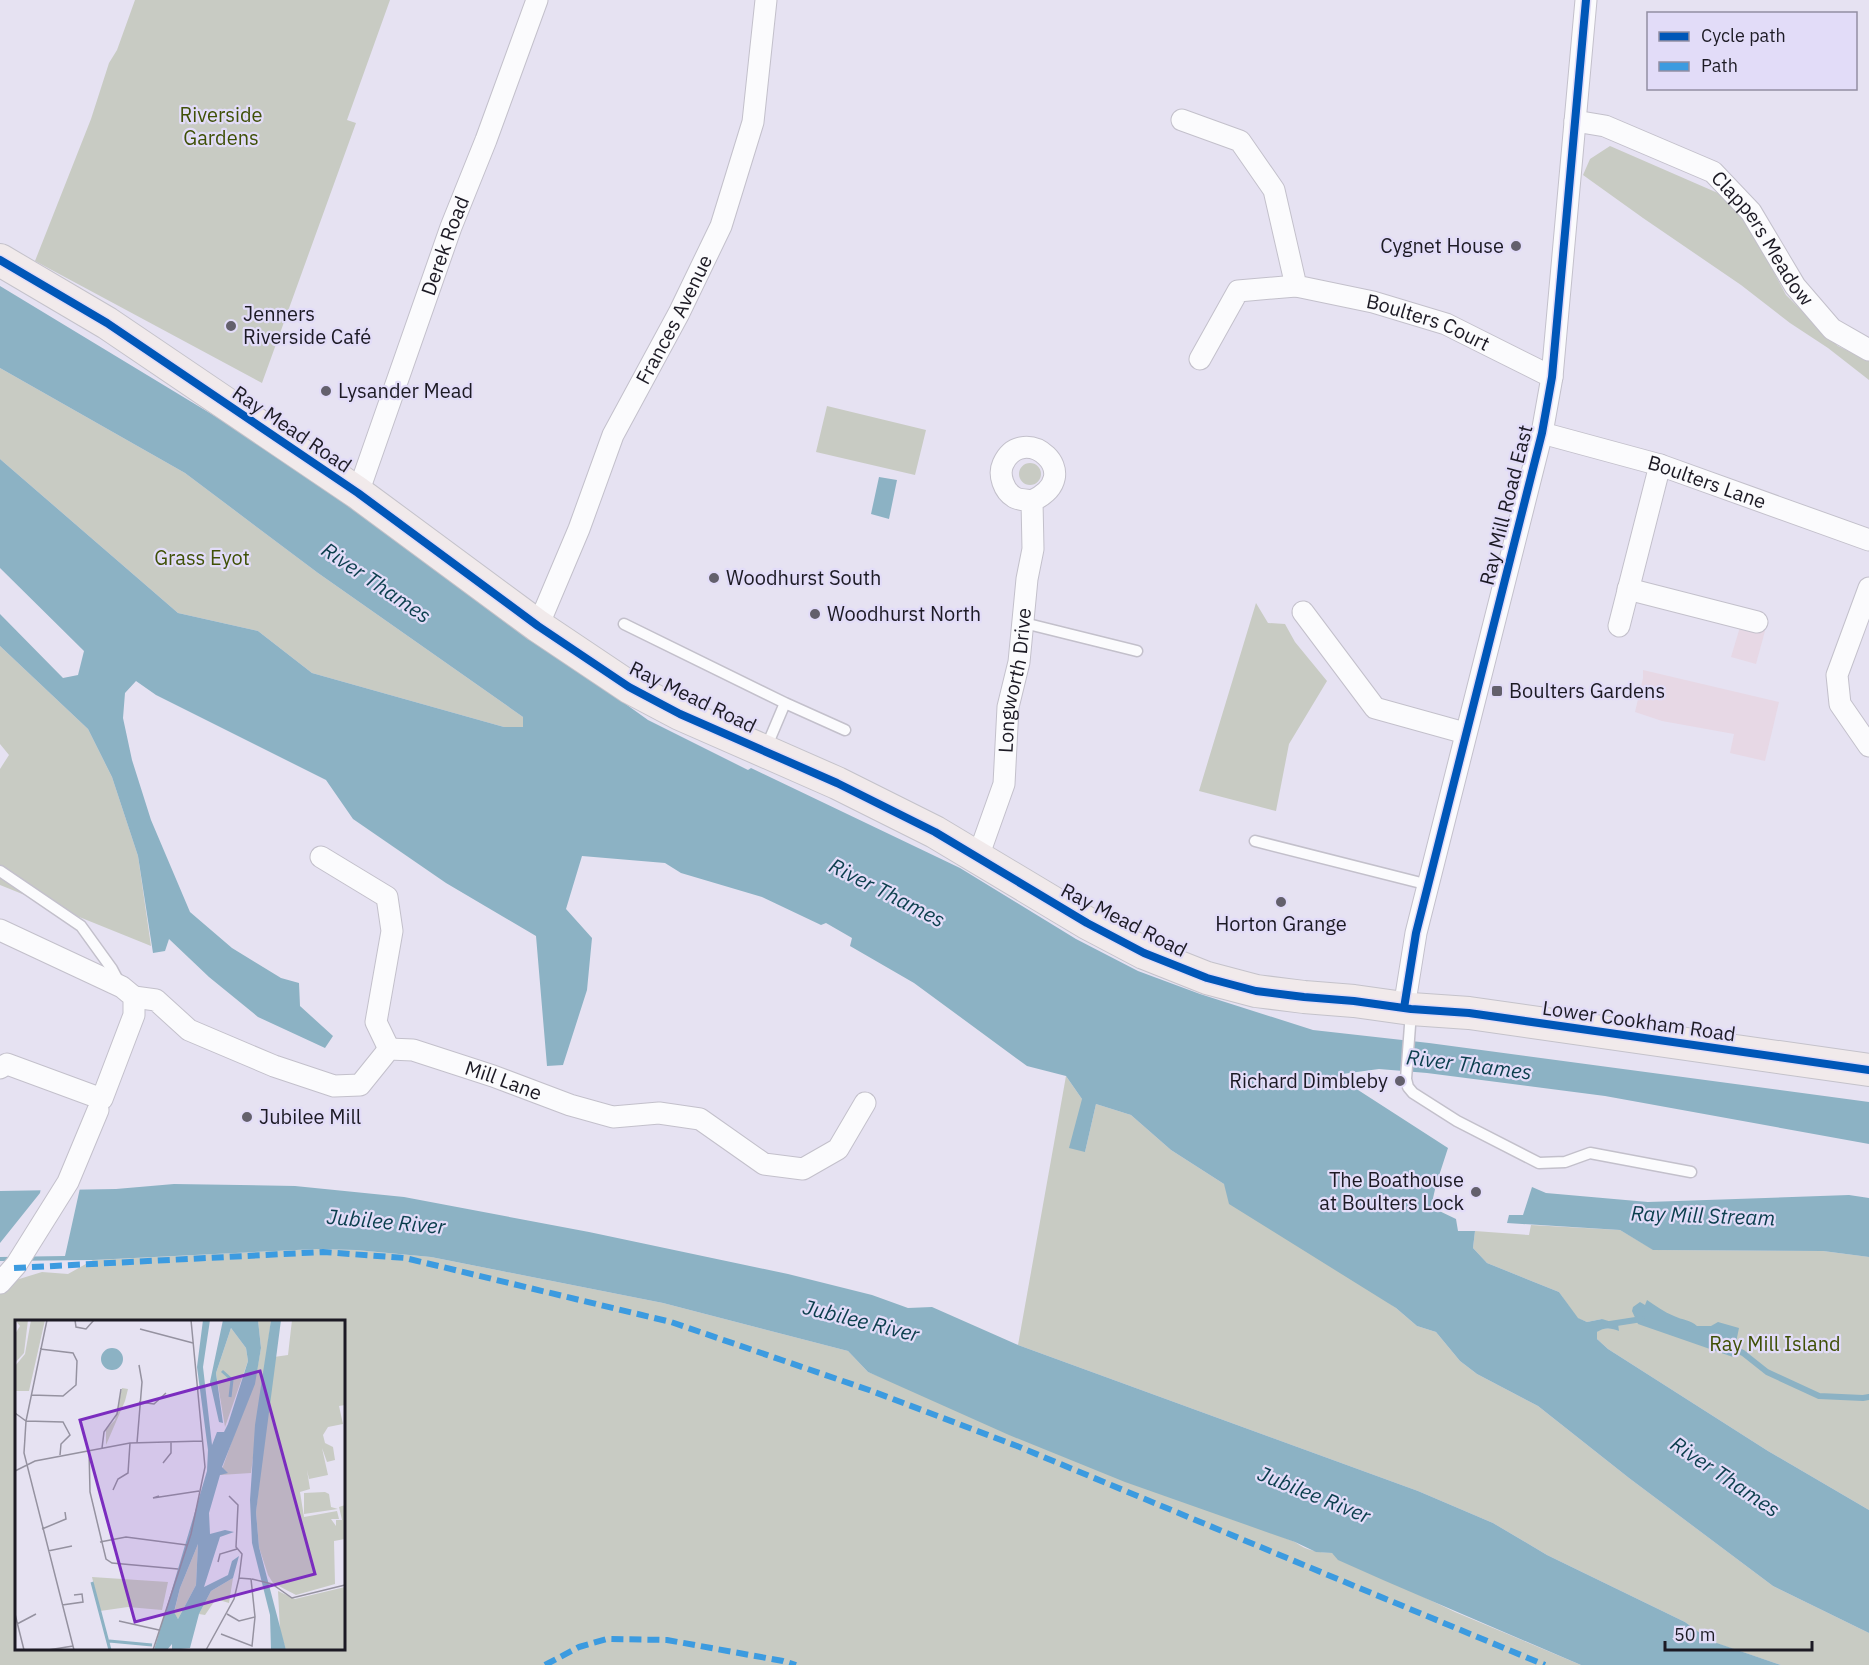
<svg xmlns="http://www.w3.org/2000/svg" width="1869" height="1665" viewBox="0 0 1869 1665" font-family="'IBM Plex Sans',sans-serif">
<rect width="100%" height="100%" fill="#e6e2f2"/>
<!-- industrial -->
<path fill="#e7d8e5" d="M1740 627 1765 631 1756 664 1731 657Z
M1643 670 1779 702 1765 761 1730 753 1734 734 1662 721 1635 712 1643 678Z"/>
<!-- green -->
<path fill="#c8cbc3" fill-rule="evenodd" d="M135 0H390L347 120 356 123 262 383 35 261 91 119 109 63 117 50Z
M1610 146 1727 197 1751 229 1786 295 1838 346 1869 361V380L1828 348 1790 323 1741 285 1643 218 1583 175 1590 159Z
M0 368 185 473 318 573 523 717V727H504L312 673 258 631 178 613 0 459Z
M827 406 926 430 915 475 816 452Z
M1019 474a11 11 0 1 1 22 0a11 11 0 1 1-22 0Z
M1256 603 1268 623 1285 624 1295 642 1327 681 1289 744 1276 811 1199 791Z
M0 646 88 729 112 777 138 856 151 946 0 885V769L9 755 0 744Z
M1066 1076 1082 1099 1085 1152 1096 1104 1131 1115 1171 1150 1224 1184 1396 1308 1417 1326 1436 1332 1460 1361 1477 1374 1538 1406 1629 1478 1773 1586 1869 1633V1665H1781L1710 1641 1685 1622 1547 1555 1493 1523 1418 1491 1018 1345Z
M1531 1225 1620 1230 1654 1250 1823 1251 1869 1257V1510L1768 1451 1608 1349 1597 1339V1332L1600 1329 1613 1328 1602 1319 1587 1322 1577 1318 1559 1292 1487 1263 1473 1248 1475 1231 1529 1235Z
M317 1249 356 1250 431 1257 663 1303 848 1351 868 1372 1295 1542C1307 1551 1318 1552 1332 1553L1455 1612 1581 1665H0V1293L16 1280 42 1272 68 1274 93 1260ZM16 1322H344V1648H16Z"/>
<!-- water -->
<path fill="#8cb2c4" d="M0 286 309 473 427 562 648 720 748 770 751 768 960 868 1076 939 1138 971 1200 994 1313 1030 1429 1043 1869 1102V1144L1605 1096 1427 1073 1379 1069 1342 1074 1340 1077 1341 1079 1448 1148 1436 1185 1431 1207 1456 1219 1458 1231H1475L1473 1248 1487 1263 1559 1292 1578 1318 1587 1322 1602 1319 1618 1324 1619 1331C1612 1328 1604 1327 1597 1332V1339L1608 1349 1768 1451 1869 1510V1633L1773 1586 1629 1478 1538 1406 1477 1374 1460 1361 1436 1332 1417 1326 1396 1308 1229 1204 1224 1184 1171 1150 1131 1115 1096 1104 1085 1152 1069 1148 1082 1099 1066 1076 1027 1066 914 983 850 946 852 938 826 923 821 925 762 897 681 873 665 863 582 856 566 909 592 938 587 990 563 1065 547 1066 536 936 446 883 353 819 326 780 156 695 136 681 125 693 123 718 132 760 151 820 190 912 232 948 281 978 299 983 300 1006 333 1036 325 1048 258 1017 209 977 169 939 165 951 153 953 138 856 112 777 88 729 0 646V614L63 678 78 675 84 651 0 568V459L178 613 258 631 312 673 504 727H523V717L318 573 185 473 0 368Z
M879 477 897 480 889 519 871 514Z
M174 1184 295 1186 404 1197 589 1232 788 1274 872 1295 908 1308 932 1307 1018 1345 1418 1491 1493 1523 1547 1555 1685 1622 1711 1641 1781 1665H1581L1383 1580 1338 1560 1332 1553 1316 1552 1295 1542 1125 1482 1009 1435 868 1372 848 1351 663 1303 431 1257 356 1250 317 1249 93 1260 0 1261V1191L116 1189Z
M1532 1187 1546 1193 1648 1202 1849 1195 1869 1198V1257L1823 1251 1653 1250 1620 1230 1507 1223 1509 1215H1523Z
M1647 1300C1656 1306 1664 1312 1674 1316 1682 1320 1691 1320 1697 1326H1711L1718 1322 1739 1328 1733 1357 1638 1324 1632 1311 1633 1307 1640 1302 1645 1305Z"/>
<!-- pier -->
<path fill="#e6e2f2" d="M71 1187 80 1188 65 1256 0 1257V1243L40 1193 41 1188Z"/>
<g fill="none" stroke-linecap="round" stroke-linejoin="round">
<!-- stream -->
<path stroke="#8cb2c4" stroke-width="6" d="M1610 1324 1642 1319
M1727 1345 1743 1353 1767 1372 1819 1396 1863 1398 1869 1397"/>
<!-- service casing -->
<g stroke="#c3c0cb" stroke-width="13">
<path id="service" d="M1024 623 1137 651
M624 624 785 703 766 748
M785 703 845 730
M1255 841 1429 885
M0 871 81 926 112 969 120 984
M1411 1012 1406 1079 1408 1087 1413 1093 1457 1121 1539 1163 1565 1162 1590 1153 1691 1172"/>
</g>
<!-- minor casing -->
<g stroke="#c3c0cb" stroke-width="23">
<g id="minor">
<path id="s1" d="M1182 120 1240 141 1274 190 1296 286 1373 302 1446 324 1552 377"/>
<path id="s2" d="M1575 121 1605 126 1713 172 1751 212 1795 286 1832 329 1869 350"/>
<path d="M1200 359 1238 291 1296 286"/>
<path id="s3" d="M1542 433 1660 465 1869 540"/>
<path id="s4" d="M358 493 451 227 486 140 537 0"/>
<path d="M1869 588 1837 675 1840 704 1869 746"/>
<path d="M1628 589 1757 622"/>
<path d="M1303 612 1375 708 1465 733"/>
<path id="s5" d="M538 626 579 529 613 435 679 313 721 226 753 122 766 0"/>
<path d="M1619 626 1660 465"/>
<path d="M321 857 387 897 392 931 376 1022 389 1049"/>
<path id="s6" d="M978 857 1004 784 1008 707 1019 662 1027 579 1033 549 1032 501C1027 500 1018 500 1014 497 1004 491 998 475 1003 464 1023 420 1089 474 1032 501"/>
<path d="M0 930 122 987 134 997V1015L102 1099 7 1064 0 1068"/>
<path id="s7" d="M134 997 156 1000 189 1030 274 1066 334 1086 360 1085 389 1049 413 1050 493 1076 570 1105 613 1117 659 1113 700 1119 764 1164 803 1169 838 1149 865 1103"/>
<path d="M1404 1008 1416 933 1542 433 1552 377 1586 0"/>
<path d="M0 1283 16 1265 68 1182 98 1110"/>
</g>
</g>
<!-- primary casing -->
<g stroke="#c4c2ca" stroke-width="34">
<path id="primary" d="M0 260 107 323 358 493 538 626 629 687 680 714 837 783 935 832 1087 923 1144 953 1207 978 1256 991 1304 997 1354 1001 1411 1009 1469 1013 1869 1070"/>
</g>
<!-- service -->
<use href="#service" stroke="#fbfbfd" stroke-width="10"/>
<!-- minor -->
<use href="#minor" stroke="#fbfbfd" stroke-width="21"/>
<!-- primary -->
<use href="#primary" stroke="#f1eaeb" stroke-width="32"/>
<!-- quiet -->
<path stroke="#3c9be0" stroke-width="6" stroke-dasharray="12 6" stroke-linecap="butt" d="M14 1268 323 1252 405 1258 671 1322 869 1390 1017 1446 1545 1665
M545 1665 579 1647 607 1639 667 1640 783 1661 796 1665"/>
<!-- cycleway casing -->
<g stroke="#e2dcf8" stroke-width="11">
<path id="cycleway" d="M0 260 107 323 358 493 538 626 629 687 680 714 837 783 935 832 1087 923 1144 953 1207 978 1256 991 1304 997 1354 1001 1411 1009 1469 1013 1869 1070
M1404 1008 1416 933 1542 433 1552 377 1586 0"/>
</g>
<!-- cycleway -->
<use href="#cycleway" stroke="#0057b8" stroke-width="8"/>
</g>
<!-- markers -->
<g fill="#63606c" stroke="#e2dcf8" stroke-width="2">
<circle cx="1516" cy="246" r="6"/>
<circle cx="231" cy="326" r="6"/>
<circle cx="326" cy="391" r="6"/>
<circle cx="714" cy="578" r="6"/>
<circle cx="815" cy="614" r="6"/>
<rect x="1491" y="685" width="12" height="12" rx="3"/>
<circle cx="1281" cy="902" r="6"/>
<circle cx="1400" cy="1081" r="6"/>
<circle cx="247" cy="1117" r="6"/>
<circle cx="1476" cy="1192" r="6"/>
</g>
<g text-anchor="middle" stroke-width="4.5" stroke-linejoin="round" paint-order="stroke">
<!-- park labels -->
<g font-size="20" fill="#3f5006" stroke="#e2dcf8">
<text x="221" y="122">Riverside<tspan x="221" dy="23">Gardens</tspan></text>
<text x="202" y="565">Grass Eyot</text>
<text x="1775" y="1351">Ray Mill Island</text>
</g>
<!-- street labels -->
<g font-size="20" fill="#1c1a24" stroke="#e2dcf8">
<text dy="7" stroke="none"><textPath href="#s2" startOffset="231">Clappers Meadow</textPath></text>
<text dy="7" stroke="none"><textPath href="#s4" startOffset="262">Derek Road</textPath></text>
<text dy="7" stroke="none"><textPath href="#s5" startOffset="336">Frances Avenue</textPath></text>
<text dy="7" stroke="none"><textPath href="#s1" startOffset="357">Boulters Court</textPath></text>
<text transform="translate(292 429) rotate(34)" y="7">Ray Mead Road</text>
<text dy="7" stroke="none"><textPath href="#s3" startOffset="172">Boulters Lane</textPath></text>
<text transform="translate(1506 505) rotate(-76)" y="7">Ray Mill Road East</text>
<text dy="7" stroke="none"><textPath href="#s6" startOffset="182">Longworth Drive</textPath></text>
<text transform="translate(693 697) rotate(26)" y="7">Ray Mead Road</text>
<text transform="translate(1124 920) rotate(27)" y="7">Ray Mead Road</text>
<text transform="translate(1639 1021) rotate(8)" y="7">Lower Cookham Road</text>
<text dy="7" stroke="none"><textPath href="#s7" startOffset="414">Mill Lane</textPath></text>
</g>
<!-- poi labels -->
<g font-size="20" fill="#1c1a24" stroke="#e2dcf8" text-anchor="start">
<text x="1504" y="253" text-anchor="end">Cygnet House</text>
<text x="243" y="321">Jenners<tspan x="243" dy="23">Riverside Café</tspan></text>
<text x="338" y="398">Lysander Mead</text>
<text x="726" y="585">Woodhurst South</text>
<text x="827" y="621">Woodhurst North</text>
<text x="1509" y="698">Boulters Gardens</text>
<text x="1281" y="931" text-anchor="middle">Horton Grange</text>
<text x="1388" y="1088" text-anchor="end">Richard Dimbleby</text>
<text x="259" y="1124">Jubilee Mill</text>
<text x="1464" y="1187" text-anchor="end">The Boathouse<tspan x="1464" dy="23">at Boulters Lock</tspan></text>
</g>
<!-- water labels -->
<g font-size="21" font-style="italic" fill="#0b3e4d" stroke="#e2dcf8">
<text transform="translate(376 583) rotate(34)" y="7">River Thames</text>
<text transform="translate(887 893) rotate(27)" y="7">River Thames</text>
<text transform="translate(1469 1065) rotate(7)" y="7">River Thames</text>
<text transform="translate(1703 1216) rotate(2)" y="7">Ray Mill Stream</text>
<text transform="translate(386 1222) rotate(5)" y="7">Jubilee River</text>
<text transform="translate(861 1321) rotate(14)" y="7">Jubilee River</text>
<text transform="translate(1725 1477) rotate(34)" y="7">River Thames</text>
<text transform="translate(1314 1495) rotate(22)" y="7">Jubilee River</text>
</g>
</g>
<!-- overview -->
<g transform="translate(15 1320)">
<rect width="330" height="330" fill="#e6e2f2"/>
<path d="M13 0 9 33 0 43V14L5 6 0 0ZM16 0H30L14 71H0V46L10 34ZM243 0H256L236 153 205 155 242 50 246 28ZM277 0H330V85L324 86 328 104 313 107 308 115 310 123 318 127 320 140 312 142 307 128 313 155 294 159 292 150 295 169 285 172 289 197 322 191 324 199H316L321 206V200H327L324 187 330 185V219L319 221 320 264 281 275 258 263 253 255 244 227 241 192 257 46 259 37 273 35ZM216 8 231 28 233 41 210 107 201 53ZM107 68 113 69 110 81 91 125V109L100 100ZM310 172 314 174 316 187 323 189 289 194V173ZM183 224 181 265 163 299 159 293 165 268ZM77 257 153 262 147 290 113 287 85 291ZM218 258 214 283 201 279 190 295 184 294 196 271ZM330 267V330H271L265 311 263 271 280 279Z" fill="#c8cbc3"/>
<path d="M188 0H195L188 47 197 125 202 112H209L213 104 233 41 231 28 216 8 201 53 208 103 204 102 195 62 208 0H243L246 28 240 64 207 147 213 153 205 155 194 193 195 214 210 210 219 212 205 217 189 267 213 255 217 241 224 236 218 258 196 271 184 294 175 328 157 330V324L152 330H139L192 151 193 130 182 47ZM183 224 181 265 163 299 159 292 165 268ZM256 0H266L241 192 244 227 271 330H256L255 295 237 223 235 180 240 105ZM86 39a11 11 0 1 1 22 0a11 11 0 1 1-22 0Z" fill="#8cb2c4" fill-rule="evenodd"/>
<path fill="none" stroke="#8cb2c4" stroke-width="3" d="M207 51 217 60 215 77M77 262 95 330M94 321 137 325"/>
<path fill="none" stroke="#9592a0" stroke-width="1.5" d="M32 0 11 101 9 133 59 330M60 0 61 7 71 9 79 0M125 9 178 23M16 75 48 76 61 65 62 41 58 33 25 29M124 82 139 84 151 73M0 93 11 101 48 102 55 115 46 124 45 135M122 123 127 62 124 45M87 128 89 112 102 94 106 69M74 130 75 172 91 239 97 243 163 249M148 143 156 133V122M0 151 20 141 115 123 188 121M98 170 103 159 113 153 115 123M144 176 138 178 184 171M214 176 223 185 221 227 227 234 224 258M27 209 51 199 50 192M85 222 111 217 172 225M33 231 57 226M203 242 205 234 222 229M0 244V268M237 259 257 264 277 278 330 265M47 285 68 282 67 274 59 275M0 294 9 330M104 301 144 310M2 304 21 294M206 314 237 326 240 297M33 330 58 326M138 330 176 214 190 147 176 0M191 330 219 279 224 258 236 259 240 297 224 301 212 294"/>
<path fill="#7b2cbf" fill-opacity="0.15" stroke="#7b2cbf" stroke-width="3" d="M245 51 300 254 120 302 65 100Z"/>
<rect width="330" height="330" fill="none" stroke="#1c1a24" stroke-width="3"/>
</g>
<!-- legend -->
<rect x="1647" y="12" width="210" height="78" fill="#e2dcf8" stroke="#938ea3" stroke-width="1.5"/>
<rect x="1659" y="32" width="30" height="9" fill="#0057b8" stroke="#938ea3" stroke-width="1.5"/>
<text x="1701" y="42" font-size="18" fill="#1c1a24">Cycle path</text>
<rect x="1659" y="62" width="30" height="9" fill="#3c9be0" stroke="#938ea3" stroke-width="1.5"/>
<text x="1701" y="72" font-size="18" fill="#1c1a24">Path</text>
<!-- scale -->
<path d="M1665 1641v9h147v-9" fill="none" stroke="#1c1a24" stroke-width="3"/>
<text x="1674" y="1641" font-size="18" fill="#1c1a24" stroke="#e2dcf8" stroke-width="4.5" paint-order="stroke">50 m</text>
</svg>
